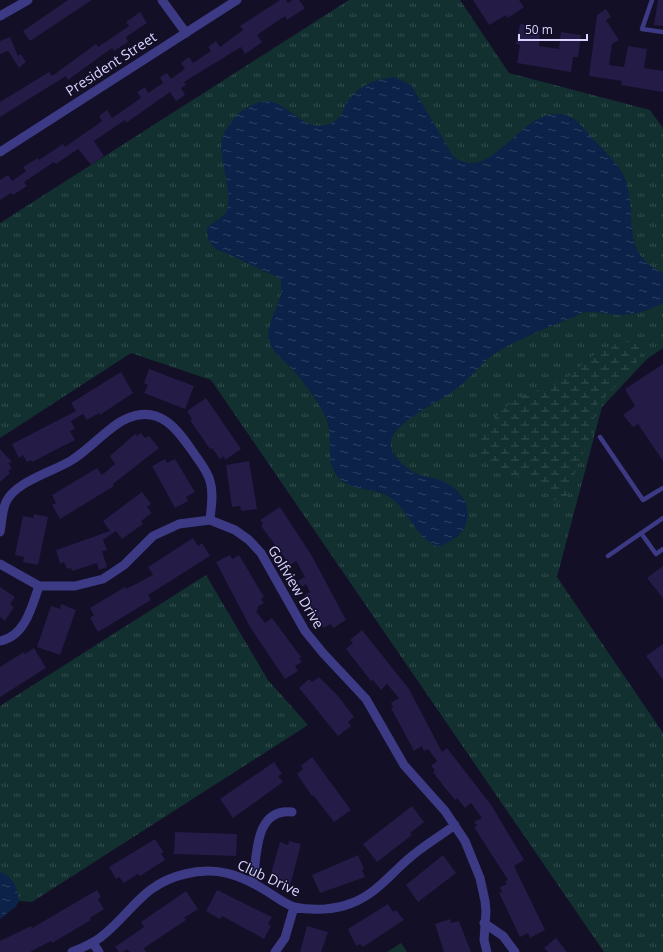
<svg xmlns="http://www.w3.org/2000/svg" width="663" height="952" viewBox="0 0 663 952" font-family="'Open Sans',sans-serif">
<defs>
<pattern id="grass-tufts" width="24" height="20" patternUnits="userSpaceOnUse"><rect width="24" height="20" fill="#12302f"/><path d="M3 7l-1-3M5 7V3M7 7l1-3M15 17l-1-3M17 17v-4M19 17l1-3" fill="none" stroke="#344d4e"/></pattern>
<pattern id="wetland-marsh" width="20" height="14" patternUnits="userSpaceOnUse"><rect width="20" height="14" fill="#12302f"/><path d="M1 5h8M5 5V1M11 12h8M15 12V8" fill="none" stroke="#344d4e"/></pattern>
<pattern id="water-ripples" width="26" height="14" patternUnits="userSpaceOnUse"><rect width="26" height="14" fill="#0c2248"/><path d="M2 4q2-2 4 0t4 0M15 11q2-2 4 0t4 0" fill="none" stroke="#2f4163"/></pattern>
</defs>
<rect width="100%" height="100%" fill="#130f26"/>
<!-- grass -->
<path fill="url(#grass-tufts)" d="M349 0H460L509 73 650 110 663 128V348L647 359 602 407 557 577 663 733V952H604L211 380 131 353 0 438V223Z
M206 575 268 680 308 725 32 902 19 901 15 907 0 919V706Z
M401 943 407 952H387Z"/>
<!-- wetland -->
<path fill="url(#wetland-marsh)" d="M638 339C655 358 605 395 593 409L595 424 593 435 579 460 567 497 562 503C549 501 544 484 531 479 516 474 498 476 486 463 464 440 507 401 529 393 539 389 550 388 560 382 570 377 577 368 586 361 601 348 618 342 638 339Z"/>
<!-- water -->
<path fill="url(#water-ripples)" d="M394 77 411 85 453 156C493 188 524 99 568 116 578 119 587 133 594 140 604 151 619 164 625 178 639 215 618 253 663 273V303C648 311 634 315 617 315 606 314 596 311 585 312 556 325 526 335 499 351 483 360 475 374 461 385 445 400 395 420 391 441 390 447 393 453 397 458 402 464 407 469 415 473 424 477 435 477 444 482 459 489 471 503 467 520 464 535 452 541 438 547 415 537 411 514 391 498 377 487 351 492 338 477 323 459 335 435 325 416 317 399 304 383 292 369 284 360 272 352 269 341 265 327 278 308 281 294 281 290 281 284 281 279L224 252C211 249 207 241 207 228 212 223 219 220 224 215 237 201 217 157 222 138 224 132 228 127 231 122 237 114 243 109 252 105 285 88 297 135 329 124 346 117 342 106 351 97 361 84 378 79 394 77Z
M0 872C13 876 18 888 19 901L15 907 0 919Z"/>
<!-- building -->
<path fill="#241b47" d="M68 0H92L30 41 23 31Z
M280 0H286L288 3 292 0H299L305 8 287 20 285 16 257 35 262 42 245 54 241 47 184 82 186 85 181 88 185 95 176 101 170 92 126 123 125 120 94 141 104 156 91 165 78 149 56 164 54 162 24 182 27 186 13 195 11 193 0 200V180L8 175 12 181 26 171 23 167 38 158 39 160 63 144 65 147 102 121 99 116 107 110 112 118 141 98 137 92 145 87 148 93 163 83 160 77 167 73 171 79 185 69 181 63 189 57 193 63 211 51 208 47 216 41 220 47 243 30 240 26Z
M473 0H519L524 7 508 18 506 15 489 25Z
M658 0H663V26L654 25Z
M606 9 611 17 606 20 619 40 612 44 609 65 624 67 628 46 647 49 644 68 663 71V92L621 85 622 81 589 76 597 15Z
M140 12 147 23 126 37 128 42 114 51 112 48 68 80 66 76 0 117V102L49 72 52 76 96 44 98 47 129 26 126 22Z
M520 24 540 27 539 46 559 49 561 32 581 35 578 57H573L571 72 517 63 520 45 516 44Z
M10 37 18 56 21 54 26 62 19 68 8 51 0 54V41Z
M663 364V461L638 424 633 427 623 415 635 406 625 389Z
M149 369 194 386 185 409 144 393 148 385 144 383Z
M121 372 133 393 100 415 99 413 87 420 83 414 71 421 75 429 70 431 75 440 32 462 31 460 27 462 23 455 19 458 12 444 76 411 71 403Z
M206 398 241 449 225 460 224 456 220 459 212 448 210 449 190 420 192 419 187 411Z
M141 433 145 438 149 436 159 448 113 484 114 486 60 519 52 505 56 503 52 495 97 468 102 475 115 464 110 456 135 434 137 436Z
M0 449 12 462 8 463 12 468 8 471 10 473 0 482Z
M165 459 167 463 175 459 195 492 186 497 188 501 175 508 152 466Z
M249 461 257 509 241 511 240 506 232 507 226 465Z
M142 492 151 504 147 507 152 513 141 521 143 524 122 539 116 531 103 540 107 550 102 551 107 567 99 570 97 563 72 571 71 568 67 569 64 562 60 564 56 550 110 531 103 521Z
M280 507 312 556 346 620 333 628 331 624 323 628 304 596 310 592 306 584 302 587 298 581 305 577 296 561 290 565 261 526 263 524 260 520Z
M34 514 48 517 38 565 23 562 24 557 15 555 23 516 33 518Z
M193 538 198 546 202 543 210 556 148 595 151 600 98 632 90 618 94 615 90 608 125 587 126 589 153 575 148 567Z
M230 555 232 559 239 555 264 597 261 599 264 603 257 607 258 610 256 611 265 623 272 618 301 657 299 658 302 662 295 666 298 671 285 679 250 627 216 562Z
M663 566V598L647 578Z
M0 587 15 597 10 604 14 607 5 621 0 617Z
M61 604 76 610 60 655 37 647 51 606 60 609Z
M362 630 409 689 442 752 447 748 492 806 524 860 514 866 545 930 530 938 528 933 520 937 499 893 502 892 500 887 507 884 505 881 508 880 474 827 477 826 474 822 482 818 471 803 465 808 457 798 455 800 445 788 433 772 435 770 431 766 437 761 428 749 424 751 422 746 414 751 391 708 393 707 391 703 399 698 387 684 381 690 373 680 371 681 346 649 353 643 350 640Z
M663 644V680L646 656Z
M34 648 46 668 0 697V667L24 652 25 654Z
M319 677 338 696 354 717 348 722 351 726 338 736 299 688 309 679 312 682Z
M312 757 351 810 334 822 313 795 312 796 297 774 303 769 301 766Z
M274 762 282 774 278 776 283 782 233 818 220 799Z
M412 806 424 822 410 833 412 835 377 862 363 844Z
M175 832 237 834 236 856 174 854Z
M155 839 164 853H161L165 860 140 876 138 874 124 883 119 877 116 879 109 867Z
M289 841 301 844 290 886 277 883 278 879 270 877 280 842 288 845Z
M358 855 364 869 362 870 365 877 320 893 312 875Z
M443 855 456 873 418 902 406 885Z
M97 890 101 897 98 899 104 909 90 918 91 920 52 943 51 941 30 952H0V941L31 926 32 928Z
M217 890 272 917 268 924 271 926 264 939 222 916 220 919 206 911Z
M186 891 198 909 184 918 186 920 144 948 146 952H130L127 949 123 952H119L115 947 144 927 141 922Z
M388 904 393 912 396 910 404 920 363 947 360 944 356 946 348 929Z
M450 919 451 923 459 921 471 952H444L435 924Z
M307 926 328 932 321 952H300Z
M556 938 567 952H548L544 948Z"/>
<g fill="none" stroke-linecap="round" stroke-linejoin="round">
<!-- lane -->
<path stroke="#3d3a85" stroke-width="4.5" d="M652 0 642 29 663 32
M600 437 643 500 663 488
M641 533 656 554 663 549
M608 556 663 518"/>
<!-- street -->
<path stroke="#3d3a85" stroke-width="9" d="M162 0 186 33
M0 16 28 0
M0 152 237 0
M0 532C2 523 2 510 6 502 16 481 53 472 72 460 90 449 110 425 128 418 160 405 177 429 193 452 199 461 207 470 210 481 214 494 211 507 210 520
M0 564 39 586H75L103 579 124 565 153 536 179 524 210 520 235 530 249 540 261 553 305 631 323 653 366 699 404 765 445 811 465 841 480 878 485 901 486 911 484 940 487 952
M0 641C25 637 32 606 39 586
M253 883C257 856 254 808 292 812
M484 923 503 936 515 952
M93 943 99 952
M72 952C82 948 92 944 101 937 132 913 142 884 185 874 217 866 241 875 268 892 276 897 285 904 294 907 312 911 335 910 352 903 375 894 388 877 406 861 421 847 439 837 455 825
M275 952 285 938 294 907"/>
</g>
<g text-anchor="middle" stroke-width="3" stroke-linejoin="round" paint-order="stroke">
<!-- street labels -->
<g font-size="14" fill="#d9d4ff" stroke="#130f26">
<text transform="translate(111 64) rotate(-33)" y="5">President Street</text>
<text transform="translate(296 587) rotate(59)" y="5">Golfview Drive</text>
<text transform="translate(269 878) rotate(25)" y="5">Club Drive</text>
</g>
</g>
<!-- scale -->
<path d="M519 34v6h68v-6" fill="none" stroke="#d9d4ff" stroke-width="2"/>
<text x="525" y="34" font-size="12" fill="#d9d4ff" stroke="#130f26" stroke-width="3" paint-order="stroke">50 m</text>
</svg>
